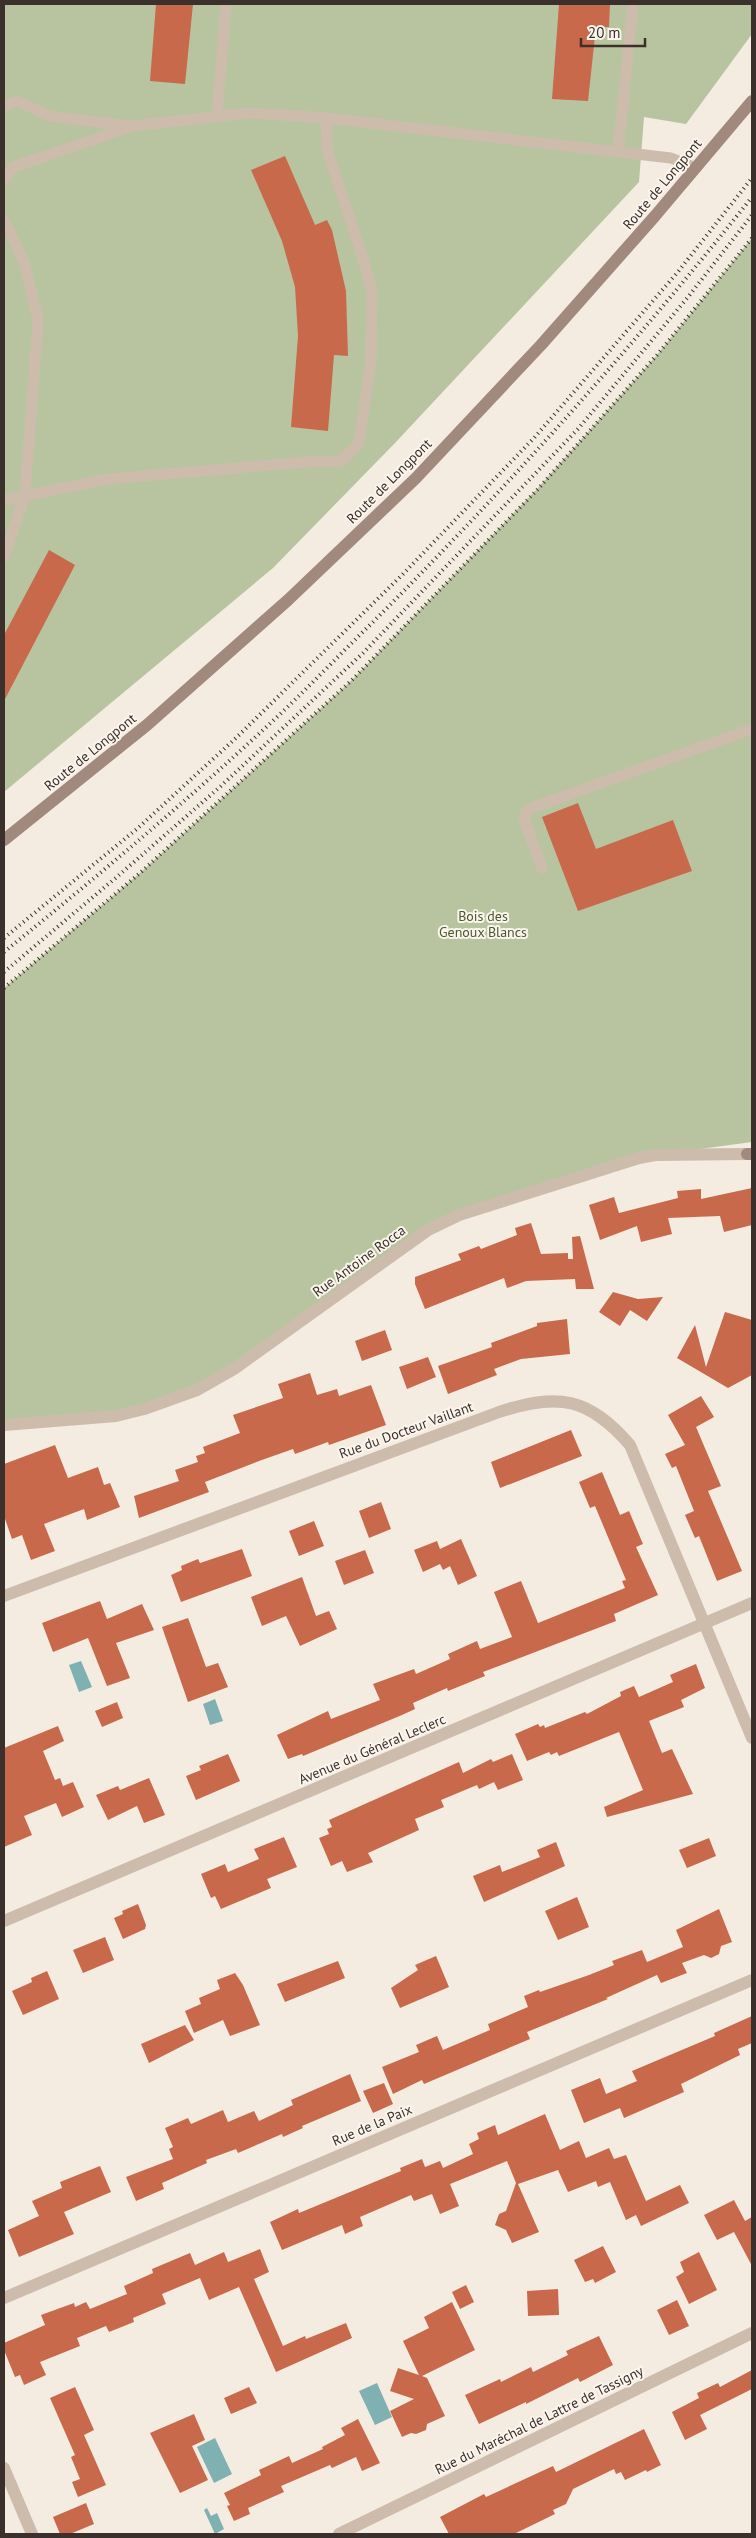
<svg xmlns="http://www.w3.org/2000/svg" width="756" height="2538" viewBox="0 0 756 2538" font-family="'PT Sans',sans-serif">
<rect width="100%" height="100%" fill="#f4ebe1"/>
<!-- green -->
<path fill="#b8c4a0" d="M4 4H752V34L686 124 644 117 639 182 395 443 273 568 4 792Z
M752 238V1142L655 1155 459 1215 234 1369 144 1409 4 1425V988L140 873 352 680 538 488 657 355Z"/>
<!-- water -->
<path fill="#7fb0b2" d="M81 1661 92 1687 79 1692 69 1665Z
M215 1699 223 1721 210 1725 203 1704Z
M377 2383 392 2417 375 2425 359 2391Z
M215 2438 232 2474 214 2483 197 2447Z
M207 2508 211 2516 217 2513 224 2529 215 2534 204 2510Z"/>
<!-- building -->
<path fill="#c8694b" d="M156 4H193L185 84 150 81Z
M559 4H610L609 27H596L588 101 552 99Z
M285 156 315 225 327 220 332 230 346 291 348 356 334 355 328 431 291 427 298 336 295 287 282 241 251 170Z
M49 550 75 565 4 701V635Z
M578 803 596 849 673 820 692 871 578 911 542 817Z
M752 1188V1225L724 1232 720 1216 668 1218 672 1234 641 1242 637 1226 600 1240 589 1205 614 1197 619 1213 678 1198 677 1191 701 1189V1199Z
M531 1223 541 1254 568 1253V1259H573L572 1237 580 1236 594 1289H576L575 1279 526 1281 507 1288 504 1278 425 1309 415 1284V1277L461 1260 458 1254 479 1246 481 1249 517 1235 515 1228Z
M613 1292 638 1299 663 1297 647 1321 630 1310 620 1326 599 1312Z
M725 1312 752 1320V1375L728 1388 677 1358 695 1325 706 1367Z
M567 1319 570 1354 521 1359 494 1369 497 1375 448 1394 438 1366 492 1347 491 1343 537 1326V1323Z
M385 1330 392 1350 362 1361 355 1341Z
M428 1357 436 1377 407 1389 399 1367Z
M310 1373 317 1395 337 1389 339 1396 371 1385 386 1425 329 1445 328 1442 295 1454 293 1449 259 1461 205 1482 209 1492 139 1518 134 1496 179 1481 175 1470 198 1462 196 1456 205 1453 203 1447 240 1433 233 1415 283 1398 278 1384Z
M701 1396 714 1417 696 1427 721 1486 708 1491 742 1571 717 1581 699 1536 695 1538 685 1515 694 1511 676 1466 672 1468 665 1454 685 1445 668 1415Z
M571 1430 582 1456 500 1488 491 1462Z
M55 1445 68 1478 98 1467 104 1485 110 1483 120 1507 87 1520 84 1509 44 1524 55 1551 31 1560 22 1535 12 1539 4 1516V1464Z
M602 1472 620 1515 629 1511 643 1544 636 1547 658 1595 614 1614 616 1621 483 1672 485 1676 448 1691 447 1688 413 1703 415 1709 402 1715 303 1756 302 1754 288 1759 277 1735 328 1711 331 1719 380 1700 373 1684 414 1669 416 1674 450 1659 448 1654 477 1641 480 1649 512 1637 494 1592 521 1581 538 1623 625 1588 622 1581 626 1580 595 1506 590 1508 579 1482Z
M381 1502 391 1529 369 1538 359 1511Z
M314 1521 324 1546 299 1556 289 1531Z
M461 1539 477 1576 458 1585 450 1566 443 1570 440 1564 423 1572 414 1550 437 1541 440 1549Z
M242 1549 252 1576 181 1602 171 1575 182 1570 181 1566 198 1559 200 1563Z
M365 1550 374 1573 344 1585 335 1561Z
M302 1577 316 1616 329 1611 337 1629 300 1646 286 1616 262 1626 251 1597Z
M100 1601 107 1619 142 1604 154 1630 116 1643 130 1678 107 1686 88 1638 53 1652 42 1623Z
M188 1618 206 1667 218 1663 228 1687 188 1702 162 1627Z
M696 1664 705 1688 681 1700 684 1707 649 1721 662 1753 672 1749 693 1794 607 1817 604 1807 643 1790 619 1732 559 1756 557 1752 551 1755 549 1752 527 1761 515 1734 538 1724 540 1727 544 1725 545 1728 585 1712 587 1714 621 1696 620 1692 634 1686 639 1697 673 1682 670 1675Z
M117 1702 123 1718 102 1727 95 1711Z
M58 1726 64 1741 43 1751 55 1780 60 1778 63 1786 73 1782 84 1807 62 1817 56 1803 24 1816 32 1835 4 1847V1748Z
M228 1754 240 1781 196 1800 186 1776 201 1770 199 1766Z
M512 1754 523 1780 498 1790 494 1782 479 1789 477 1785 441 1800 444 1807 415 1819 419 1830 368 1853 373 1862 347 1872 342 1861 331 1866 319 1838 329 1834 327 1829 332 1827 329 1820 459 1762 463 1773 491 1759 493 1762Z
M149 1778 165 1815 144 1823 137 1806 108 1820 96 1795 118 1786 120 1790Z
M284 1837 297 1867 267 1879 271 1888 221 1909 215 1896 211 1898 201 1874 225 1864 228 1872 259 1859 254 1849Z
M709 1838 716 1856 687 1868 679 1850Z
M556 1842 565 1866 484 1902 473 1876 500 1865 502 1872 540 1857 537 1850Z
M577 1897 589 1927 558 1940 545 1911Z
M138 1904 146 1925 145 1929 123 1939 114 1918 123 1914 122 1911Z
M719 1909 732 1942 721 1946 719 1954 711 1958 704 1955 682 1963 687 1973 661 1983 657 1975 606 1998 608 1999 527 2032 530 2039 424 2084 422 2080 393 2094 382 2067 419 2052 416 2045 437 2036 443 2050 490 2030 488 2024 528 2007 524 1996 539 1990 540 1992 589 1975 614 1965 612 1961 642 1950 647 1962 683 1947 676 1930Z
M105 1937 114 1960 83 1973 73 1950Z
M436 1956 449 1987 400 2008 391 1988 418 1970 415 1965Z
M338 1961 345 1978 285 2002 277 1984Z
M47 1971 59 1999 23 2015 12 1991 32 1982 31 1978Z
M235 1973 243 1985 260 2025 230 2036 223 2020 194 2033 185 2011 201 2004 199 1998 220 1989 217 1980Z
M752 2016V2043L738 2049 740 2055 681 2084 684 2092 624 2118 620 2108 584 2123 571 2090 600 2078 606 2094 637 2081 632 2071 715 2036 714 2033Z
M185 2025 194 2040 149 2063 141 2044Z
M350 2074 361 2101 302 2126 303 2128 283 2137 282 2134 238 2153 236 2149 206 2160 207 2163 162 2183 164 2189 136 2201 126 2177 173 2159 169 2149 173 2147 165 2128 188 2118 191 2124 223 2110 228 2122 254 2111 259 2121 293 2105 291 2100Z
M384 2083 393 2104 373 2113 363 2091Z
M545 2114 560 2150 579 2141 586 2158 609 2148 614 2159 626 2155 646 2201 680 2185 689 2203 641 2226 636 2215 626 2220 610 2182 598 2187 596 2181 568 2192 558 2170 518 2184 539 2232 512 2243 506 2230 495 2225 499 2214 506 2211 516 2183 507 2161 450 2184 459 2206 440 2214 432 2194 414 2201 411 2195 360 2217 363 2226 345 2234 342 2225 282 2250 270 2222 298 2209 299 2213 401 2171 400 2168 422 2159 425 2167 440 2161 443 2168 473 2154 469 2144 479 2139 477 2133 495 2125 498 2135Z
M100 2166 111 2192 64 2212 74 2234 19 2257 8 2230 39 2216 32 2201 62 2188 60 2182Z
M734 2200 745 2221 752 2217V2266L734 2232 717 2240 704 2215Z
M603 2246 616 2272 595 2283 593 2279 585 2282 574 2260Z
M260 2249 269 2272 254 2279 283 2346 305 2336 306 2339 346 2323 352 2338 276 2372 239 2287 209 2300 200 2278 162 2294 166 2304 133 2318 134 2322 109 2332 106 2326 77 2338 80 2346 40 2362 46 2375 24 2385 20 2375 15 2377 4 2350V2343L45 2325 41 2315 74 2303 75 2307 86 2302 90 2309 127 2294 124 2286 153 2273 152 2269 190 2253 195 2265 224 2252 228 2262Z
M699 2252 717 2290 689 2304 676 2277 684 2272 680 2262Z
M466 2285 474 2302 460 2309 452 2292Z
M558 2289 559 2315 528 2316 527 2291Z
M677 2300 689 2326 669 2335 657 2310Z
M452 2302 475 2350 422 2376 427 2378 445 2416 427 2424 426 2430 416 2434 411 2433 402 2437 390 2411 414 2399 390 2391 398 2368 419 2375 403 2341 429 2328 424 2317Z
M599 2336 613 2365 580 2382 578 2378 526 2404V2402L479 2424 465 2395 500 2379 501 2382 531 2367 533 2372 568 2355 566 2351Z
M752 2370V2389L700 2415 707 2429 685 2440 672 2412 699 2398 697 2393 718 2383 720 2387Z
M75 2387 94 2430 84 2435 106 2485 78 2497 72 2482 80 2479 71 2457 75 2455 50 2398Z
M249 2387 257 2403 231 2414 224 2398Z
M194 2414 205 2440 192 2446 208 2480 180 2493 150 2433Z
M358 2419 380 2463 362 2471 356 2457 332 2468 330 2465 281 2486 284 2492 248 2508 250 2514 234 2521 227 2506 230 2505 224 2493 261 2475 259 2470 289 2456 292 2463 323 2449 322 2447 345 2435 341 2428Z
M644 2429 661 2465 647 2472 646 2470 625 2480 621 2472 616 2474 614 2469 573 2489 566 2504 553 2510 555 2514 514 2534H449L440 2517 484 2494 486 2497 553 2466 556 2472Z
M86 2503 94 2524 70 2534H60L53 2517Z"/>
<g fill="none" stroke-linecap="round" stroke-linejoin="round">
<!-- lane -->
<path stroke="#cdbbac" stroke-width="11" d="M4 106 17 101 50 116 130 126
M217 116 226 4
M618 152 633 4
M4 180 13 167 133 126 249 113 326 118 671 158 696 168
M4 220 24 262 38 320 25 495 4 557
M4 500 107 479 319 461 340 462 359 443 371 361 372 291 362 255 327 150 326 118
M542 868 524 819 526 812 531 808 752 729"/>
<!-- street -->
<path stroke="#cdbbac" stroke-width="12" d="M4 1425 116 1416 144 1409 197 1390 234 1369 428 1230 459 1215 639 1158 655 1155 747 1154
M4 1596 499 1412C559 1392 589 1398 630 1445L752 1738
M4 1921 752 1603
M4 2298 752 1980
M4 2468 32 2534
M339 2534 752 2333"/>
<!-- secondary -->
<path stroke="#a18a7d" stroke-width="12" d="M4 840 147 725 288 600 416 478 541 345 655 216 752 101
M747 1154H752"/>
<!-- rail -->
<path stroke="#3b302b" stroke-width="4" stroke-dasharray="1 4" stroke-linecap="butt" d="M4 938 138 828 237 737 403 574 534 438 677 273 752 178
M4 952C97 877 188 800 276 718 308 688 339 655 371 624 506 489 633 347 752 197
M4 972 118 876 221 786 363 653 578 429 688 297 752 215
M4 988 140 873 352 680 538 489 657 355 752 238"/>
</g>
<g text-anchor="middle" stroke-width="4" stroke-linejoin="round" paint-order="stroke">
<!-- street labels -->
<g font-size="14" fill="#3b302b" stroke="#fbf5ee">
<text transform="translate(662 184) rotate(-50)" y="5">Route de Longpont</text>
<text transform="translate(389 481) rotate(-45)" y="5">Route de Longpont</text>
<text transform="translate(90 752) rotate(-39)" y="5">Route de Longpont</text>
<text transform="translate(359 1261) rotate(-36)" y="5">Rue Antoine Rocca</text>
<text transform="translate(406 1430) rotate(-20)" y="5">Rue du Docteur Vaillant</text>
<text transform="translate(372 1749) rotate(-23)" y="5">Avenue du Général Leclerc</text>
<text transform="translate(372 2125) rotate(-23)" y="5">Rue de la Paix</text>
<text transform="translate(539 2420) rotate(-26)" y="5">Rue du Maréchal de Lattre de Tassigny</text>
</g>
<!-- park labels -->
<g font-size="14" fill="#4a5a2e" stroke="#fbf5ee">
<text x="483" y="921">Bois des<tspan x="483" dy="16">Genoux Blancs</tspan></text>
</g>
</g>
<!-- border -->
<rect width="756" height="2538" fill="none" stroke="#3b302b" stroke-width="10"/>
<!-- scale -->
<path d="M581 38v8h64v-8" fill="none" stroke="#3b302b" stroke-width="2.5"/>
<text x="588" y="38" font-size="15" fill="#3b302b" stroke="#fbf5ee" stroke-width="4" paint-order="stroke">20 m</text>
</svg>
